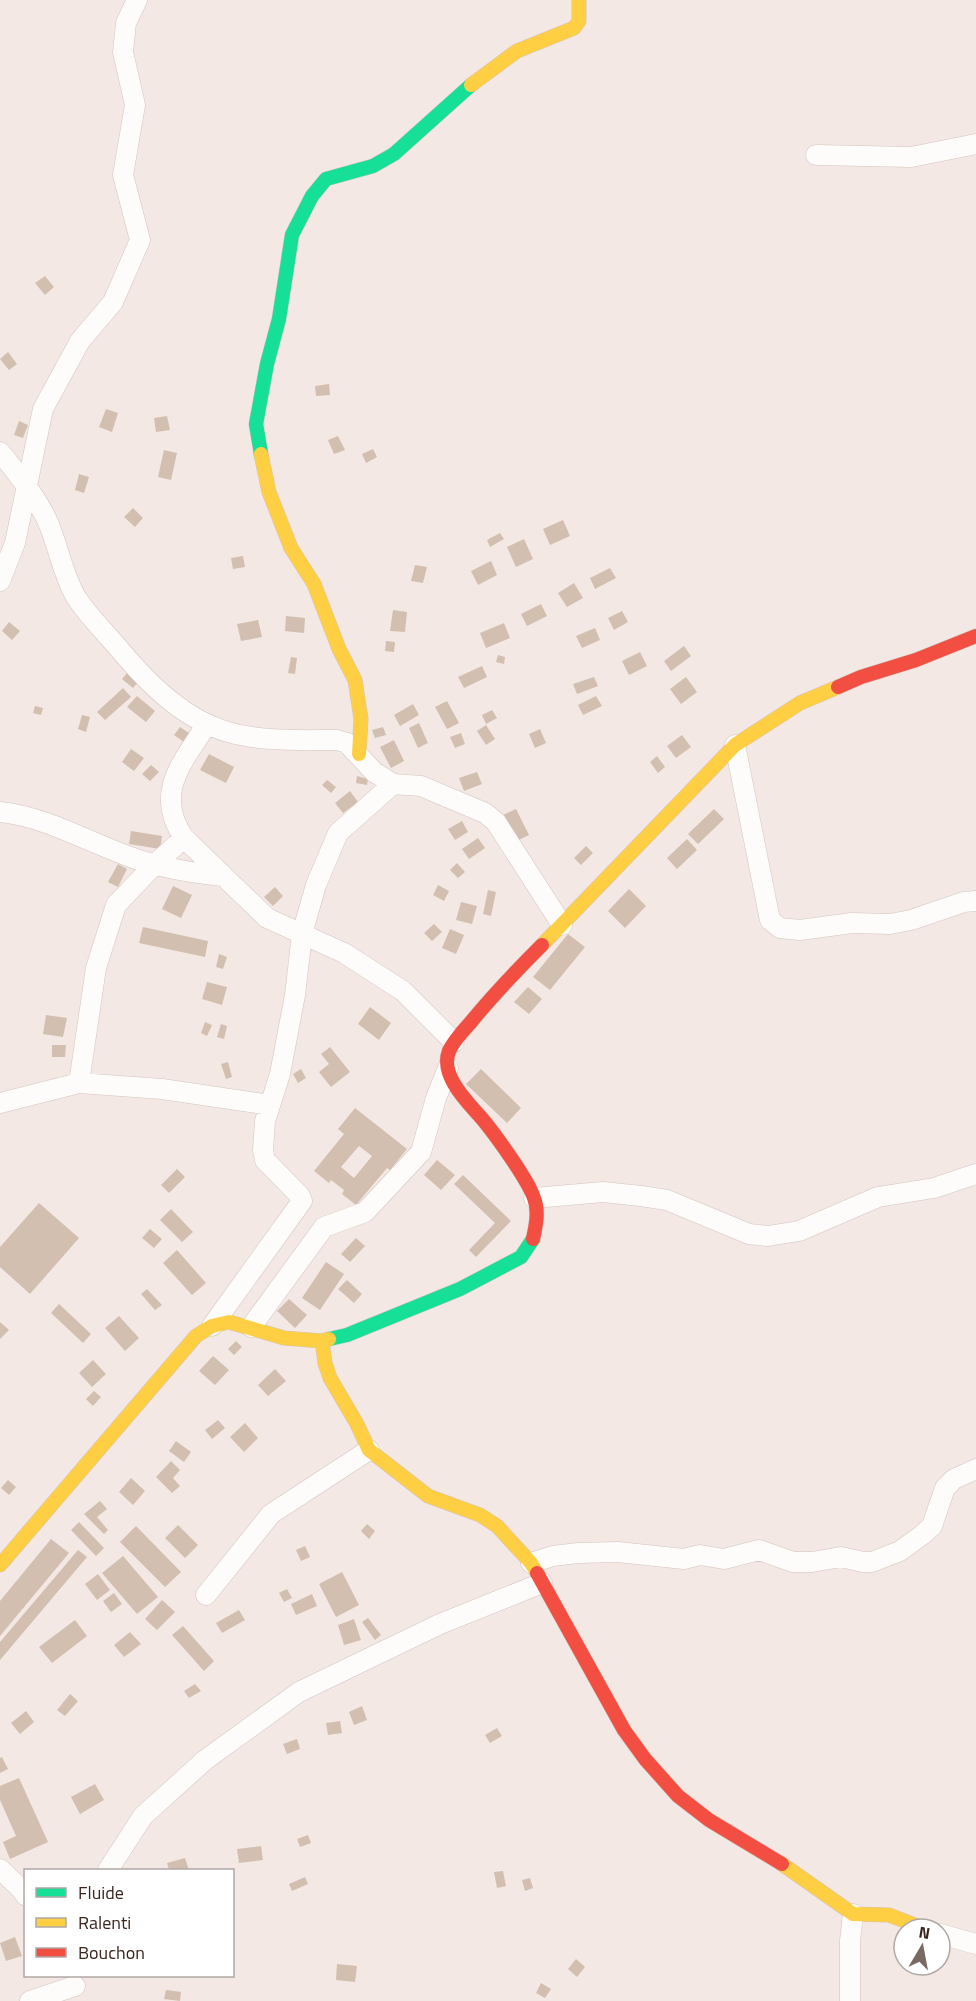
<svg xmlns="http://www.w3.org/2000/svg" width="976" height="2001" viewBox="0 0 976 2001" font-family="'Titillium Web',sans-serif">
<rect width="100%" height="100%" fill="#f3e8e3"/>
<!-- building -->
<path fill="#d2bfb0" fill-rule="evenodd" d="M45 276 54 287 45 295 35 283Z
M8 352 17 364 9 370 0 359Z
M329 384 330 395 316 396 315 386Z
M106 409 118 413 112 432 99 427Z
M167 416 170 430 156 432 154 418Z
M19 421 28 425 23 438 14 435Z
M338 436 345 450 334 454 328 440Z
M373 449 377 457 366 463 362 454Z
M164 450 177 453 171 480 158 477Z
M79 474 89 477 84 493 75 490Z
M133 508 143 518 135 527 124 517Z
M563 520 570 536 550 545 543 529Z
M500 533 504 539 490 547 487 540Z
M524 539 533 559 516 567 507 547Z
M243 556 245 567 233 569 231 558Z
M491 561 497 575 478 585 471 571Z
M415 565 427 567 423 583 411 581Z
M610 568 616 578 595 589 590 578Z
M574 583 583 598 567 607 558 593Z
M541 604 547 616 527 626 521 614Z
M393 610 407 612 405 632 390 631Z
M622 611 628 622 614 630 608 618Z
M286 616 305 618 304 633 285 631Z
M258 620 262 637 241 641 237 624Z
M9 622 20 631 12 640 2 631Z
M504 623 510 638 486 648 480 633Z
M595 628 600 640 582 648 576 636Z
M386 641 395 642 394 652 385 651Z
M684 646 691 656 671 671 664 661Z
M640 652 647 666 629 675 622 661Z
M498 655 505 657 504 664 496 662Z
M291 657 297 658 295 674 288 673Z
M482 666 487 677 464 688 458 677Z
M127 673 138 682 133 688 122 679Z
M594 677 598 686 577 694 573 684Z
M686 677 697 692 681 704 670 689Z
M123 688 131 697 105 720 97 712Z
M137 696 155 711 146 722 127 707Z
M596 696 602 706 583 715 578 705Z
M447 701 459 723 447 729 435 707Z
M413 704 419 715 400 726 394 715Z
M35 706 43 708 41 715 33 713Z
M492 710 497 718 486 724 482 715Z
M82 715 90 717 86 732 78 729Z
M419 723 428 743 418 748 409 728Z
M486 725 495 739 486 745 477 731Z
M180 727 189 733 184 742 174 735Z
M383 727 386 735 375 738 372 730Z
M540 729 546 743 535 748 529 734Z
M461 733 465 744 455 748 450 737Z
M682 735 691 747 676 758 667 746Z
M394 740 404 761 391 768 380 747Z
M131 749 144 758 134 771 122 762Z
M209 754 234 767 226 783 200 770Z
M657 756 665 767 658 773 650 762Z
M151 765 159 772 150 781 142 774Z
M477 772 482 784 464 791 459 778Z
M357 776 368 779 367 785 356 783Z
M327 780 336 787 331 793 322 785Z
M350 791 358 802 343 813 335 803Z
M516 809 529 835 517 841 503 815Z
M714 809 724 819 698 844 688 834Z
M462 821 468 832 455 840 448 829Z
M131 831 162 836 160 849 129 844Z
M478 838 485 848 469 859 462 849Z
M687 839 697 850 677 869 667 858Z
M586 846 593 853 581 865 574 858Z
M457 863 465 872 458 878 450 870Z
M118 864 127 869 118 887 108 882Z
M438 885 449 891 444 901 433 895Z
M173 886 192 895 181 918 162 909Z
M275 887 283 896 273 906 264 897Z
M629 889 646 906 625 928 608 911Z
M488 890 496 892 491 916 483 914Z
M461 902 477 906 472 924 456 920Z
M434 924 442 932 432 941 424 933Z
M143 927 208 941 205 957 139 943Z
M450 929 464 935 456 954 442 948Z
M568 934 585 947 550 990 533 977Z
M219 954 227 957 223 969 216 967Z
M207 982 227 987 222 1005 202 999Z
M528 987 542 999 529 1014 514 1002Z
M370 1007 391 1023 379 1040 358 1024Z
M46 1015 67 1018 63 1037 43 1034Z
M205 1022 212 1025 207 1036 201 1033Z
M221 1024 227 1026 224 1039 217 1037Z
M52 1045H66L65 1057H52Z
M330 1047 350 1072 331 1087 319 1072 329 1064 321 1054Z
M228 1062 232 1077 226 1079 221 1064Z
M301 1069 306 1078 298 1083 293 1074Z
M481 1069 521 1108 507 1123 466 1084Z
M355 1108 407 1149 390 1170 387 1168 356 1205 342 1194 344 1190 331 1180 329 1183 314 1171 344 1134 338 1129ZM359 1146 372 1156 354 1178 341 1167Z
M437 1160 455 1175 441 1190 424 1175Z
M177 1169 185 1177 169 1193 161 1185Z
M463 1175 511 1221 476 1257 469 1250 495 1223 454 1184Z
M39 1203 79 1238 30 1294 0 1267V1247Z
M171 1209 193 1232 182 1242 160 1220Z
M150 1229 162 1239 154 1248 142 1238Z
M356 1238 365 1246 350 1262 341 1254Z
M177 1250 206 1283 192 1295 163 1263Z
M326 1262 344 1274 320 1310 302 1298Z
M347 1280 362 1294 354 1303 338 1289Z
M147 1289 162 1305 155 1310 141 1294Z
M289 1299 307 1315 295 1328 277 1311Z
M59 1304 91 1334 83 1343 51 1313Z
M119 1316 139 1338 125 1351 105 1328Z
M0 1322 9 1330 0 1339Z
M236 1341 242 1347 234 1355 228 1349Z
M213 1356 229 1370 215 1385 199 1371Z
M93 1360 106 1374 92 1387 79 1373Z
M275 1369 286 1381 268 1396 258 1385Z
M94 1391 101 1397 93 1406 86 1399Z
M218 1420 225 1428 212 1439 205 1430Z
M245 1423 258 1438 244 1452 230 1437Z
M176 1441 191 1452 184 1462 169 1451Z
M171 1461 180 1470 173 1478 180 1486 172 1493 156 1477Z
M131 1478 145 1491 133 1505 119 1492Z
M8 1480 16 1487 9 1495 1 1488Z
M100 1501 107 1509 97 1517 108 1530 104 1534 84 1514Z
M79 1522 104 1548 96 1556 71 1530Z
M367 1524 375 1531 369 1539 361 1531Z
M178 1525 198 1545 185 1558 165 1538Z
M136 1526 181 1572 165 1587 120 1542Z
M51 1539 69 1553 0 1636V1601Z
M305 1546 310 1557 301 1561 296 1550Z
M78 1550 87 1557 0 1660V1642Z
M123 1556 158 1597 137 1614 102 1573Z
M342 1572 359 1605 336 1617 319 1584Z
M98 1574 110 1590 97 1600 85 1584Z
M287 1589 292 1598 284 1602 279 1593Z
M114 1593 122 1604 111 1612 103 1601Z
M312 1594 317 1606 296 1615 291 1604Z
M162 1600 175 1612 157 1630 145 1619Z
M239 1610 245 1620 222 1633 216 1623Z
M368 1618 381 1635 375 1640 362 1622Z
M354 1619 361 1640 344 1645 338 1625Z
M75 1620 87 1636 52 1663 39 1647Z
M183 1626 214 1661 204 1671 172 1635Z
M130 1632 141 1644 124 1657 114 1645Z
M195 1684 201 1691 189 1698 184 1691Z
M70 1694 78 1701 65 1716 57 1710Z
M362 1706 367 1720 354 1725 349 1712Z
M26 1711 34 1722 20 1734 11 1723Z
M340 1721 342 1733 328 1735 326 1723Z
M497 1728 502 1736 490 1743 485 1735Z
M297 1739 300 1749 287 1754 283 1744Z
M2 1757 8 1769 0 1773V1758Z
M19 1778 48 1842 10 1859 3 1842 16 1836 0 1800V1786Z
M95 1784 104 1800 80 1814 71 1797Z
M308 1835 311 1843 300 1847 297 1839Z
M261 1846 263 1860 239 1863 237 1849Z
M185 1858 189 1870H169L167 1863Z
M503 1871 506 1886 497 1888 494 1872Z
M305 1877 308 1884 292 1891 289 1884Z
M530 1878 533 1888 525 1891 522 1880Z
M15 1937 22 1956 6 1961 0 1943Z
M576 1959 585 1967 577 1977 568 1969Z
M337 1964 357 1966 355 1982 336 1980Z
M541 1983 551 1989 545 1998 536 1993Z
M166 1990 181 1992 180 2001 164 1999Z"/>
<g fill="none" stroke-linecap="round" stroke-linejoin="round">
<!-- street casing -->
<g stroke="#d3c4be" stroke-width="21">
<path id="street" d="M816 155 911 157 976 144
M0 452C17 473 35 495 47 520 58 544 62 573 76 597 88 616 106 633 120 650 149 684 183 719 228 732 262 742 302 740 337 740L347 743 374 772 393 784 421 786 485 813 496 822 562 925
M0 581 15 543 43 409 80 341 113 302 140 240 123 175 135 105 123 52 126 23 137 0
M207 724C183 762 153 793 184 838L267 918 344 953 403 991 454 1042
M735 745 770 920 780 928 800 930 852 923 890 924 911 920 964 902 976 901
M0 812C48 817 91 844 136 859 165 869 194 873 223 876
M79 1083 96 968 116 905 155 864 184 838
M0 1103 79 1083 162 1089 270 1105
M534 1198 603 1192 641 1196 667 1200 749 1234 768 1236 799 1231 878 1197 934 1188 976 1174
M212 1326 302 1201 300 1196 265 1160 263 1150 265 1121 280 1074 295 995 302 934 316 885 338 833 393 784
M251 1327 324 1227 365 1212 421 1152 436 1098 448 1068
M531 1563 553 1556 578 1553 618 1552 684 1559 700 1555 724 1559 759 1550 793 1562H812L841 1557 863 1562H872L900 1551 922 1535 932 1526 945 1488 954 1479 976 1469
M206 1595 271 1514 369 1450
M0 1869 21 1889 26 1896
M108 1870 143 1816 205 1760 299 1692 440 1624 542 1583
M940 1934 976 1944
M30 2001 75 1986
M850 2001V1941L853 1914"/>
</g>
<!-- fast casing -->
<g stroke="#d3c4be" stroke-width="15">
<path id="fast" d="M261 454 256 424 267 364 279 319 292 235 312 196 326 179 373 166 394 154 471 85
M329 1339 347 1335 460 1289 521 1257 533 1239"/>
</g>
<!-- slow casing -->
<g stroke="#d3c4be" stroke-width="15">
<path id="slow" d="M471 85 517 51 574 28 579 21V0
M261 454 269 492 291 548 314 584 339 649 355 680 361 719 359 754
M542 945 735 745 800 703 838 687
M322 1341 325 1363 330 1378 357 1424 369 1450 428 1496 480 1515 497 1526 531 1563 537 1573
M0 1565 196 1336 212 1326 229 1322 284 1338 322 1341 329 1339
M782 1864 853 1914 889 1915 925 1929"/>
</g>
<!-- jam casing -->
<g stroke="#d3c4be" stroke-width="15">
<path id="jam" d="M838 687 861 677 916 660 976 636
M533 1239C536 1225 539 1211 534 1198 528 1180 497 1137 484 1121 470 1104 439 1077 449 1051 454 1040 463 1031 471 1022 493 995 517 970 542 945
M537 1573 624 1730 645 1759 678 1796 709 1820 782 1864"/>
</g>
<!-- street -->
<use href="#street" stroke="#fdfcfb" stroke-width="20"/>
<!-- fast -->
<use href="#fast" stroke="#16e098" stroke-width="14"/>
<!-- slow -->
<use href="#slow" stroke="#ffcf43" stroke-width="14"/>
<!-- jam -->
<use href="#jam" stroke="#f24e42" stroke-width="14"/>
</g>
<!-- legend -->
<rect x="24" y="1869" width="210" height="108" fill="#ffffff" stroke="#b0a8a5" stroke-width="1.5"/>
<rect x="36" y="1888" width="30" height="9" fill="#16e098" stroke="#b0a8a5" stroke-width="1.5"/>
<text x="78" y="1899" font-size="18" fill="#39251e">Fluide</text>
<rect x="36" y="1918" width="30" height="9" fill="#ffcf43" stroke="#b0a8a5" stroke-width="1.5"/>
<text x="78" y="1929" font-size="18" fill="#39251e">Ralenti</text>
<rect x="36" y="1948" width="30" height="9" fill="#f24e42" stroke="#b0a8a5" stroke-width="1.5"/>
<text x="78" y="1959" font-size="18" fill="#39251e">Bouchon</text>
<!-- north arrow -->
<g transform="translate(922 1947) rotate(10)"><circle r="28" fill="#ffffff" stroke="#b0a8a5" stroke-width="1.5"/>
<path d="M0-4.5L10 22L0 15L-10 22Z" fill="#7a6963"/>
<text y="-9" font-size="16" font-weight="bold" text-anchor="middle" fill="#39251e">N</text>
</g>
</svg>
